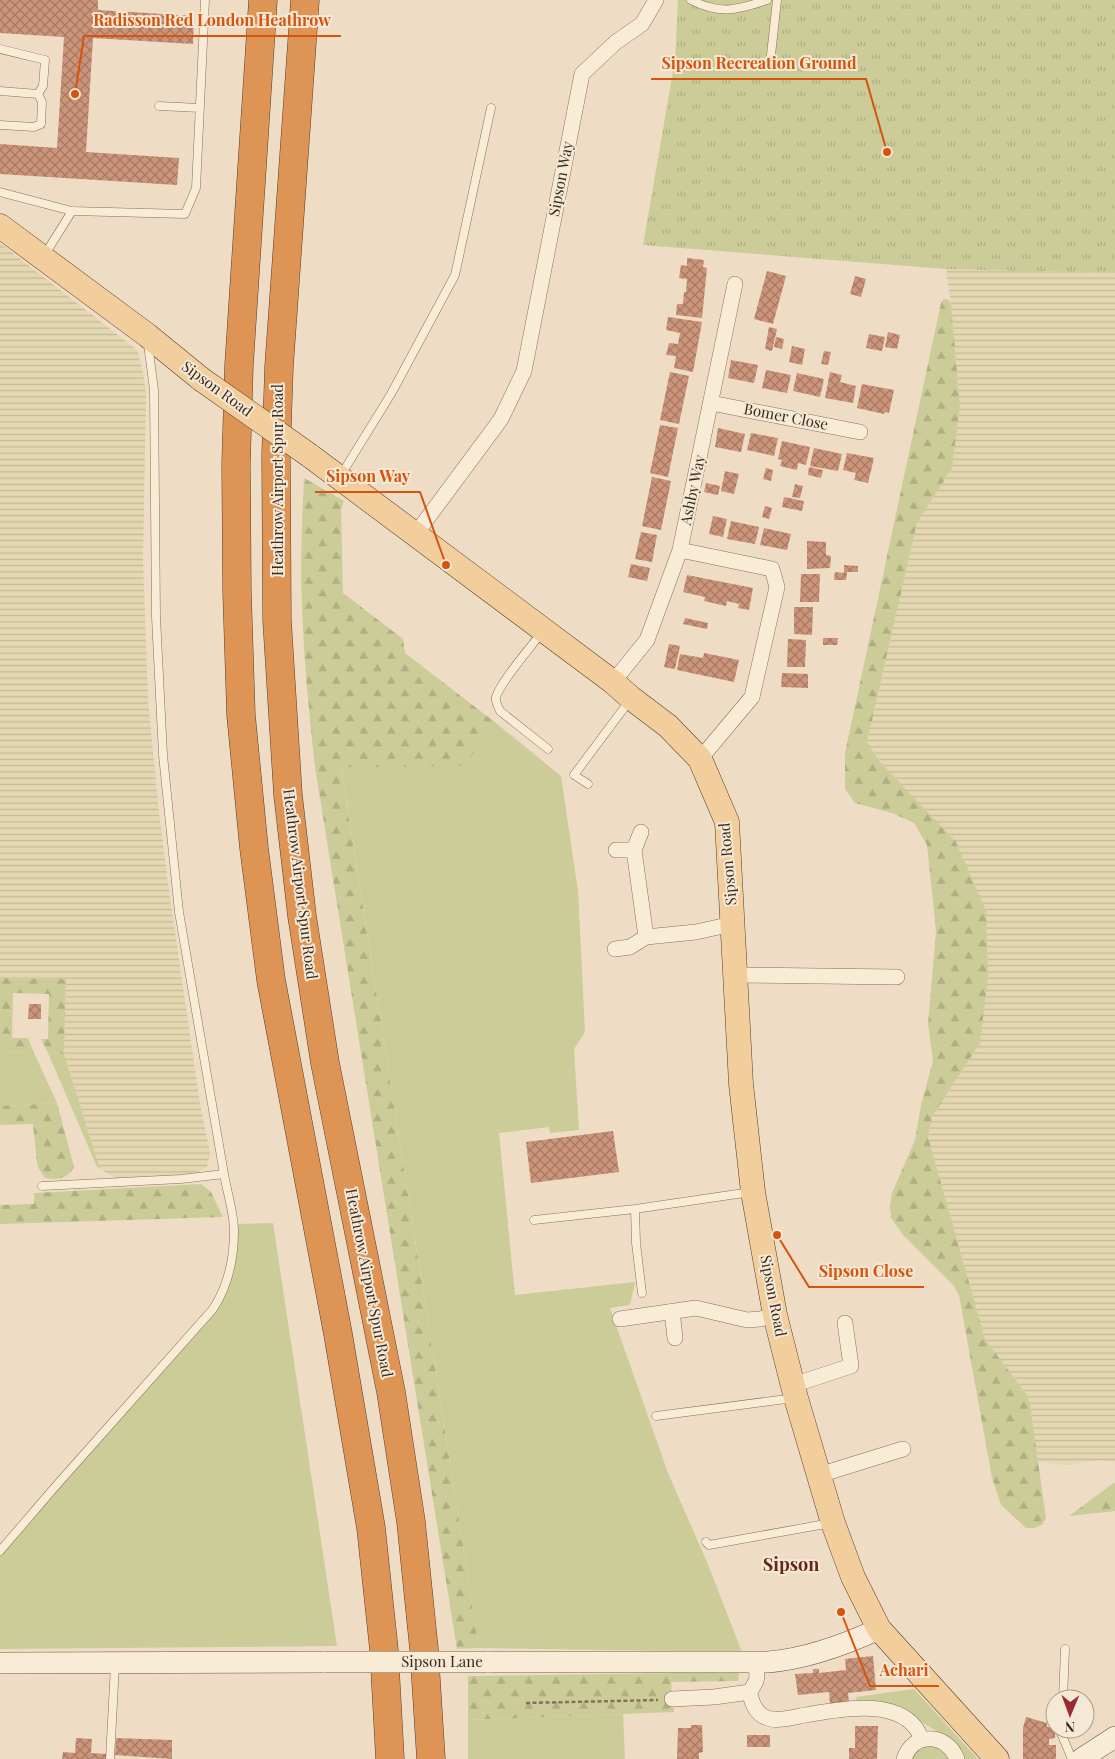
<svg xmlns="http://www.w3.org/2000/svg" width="1115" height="1759" viewBox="0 0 1115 1759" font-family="'Playfair Display',serif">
<defs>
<pattern id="farmland-rules" width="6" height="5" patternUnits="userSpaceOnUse" patternTransform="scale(1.25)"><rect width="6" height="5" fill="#e4d7b1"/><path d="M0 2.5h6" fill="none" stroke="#c4b998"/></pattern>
<pattern id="forest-firs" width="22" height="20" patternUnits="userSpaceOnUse" patternTransform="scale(1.25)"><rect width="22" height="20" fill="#cbcc98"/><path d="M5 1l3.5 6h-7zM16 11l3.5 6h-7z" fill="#afaf83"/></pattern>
<pattern id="park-tufts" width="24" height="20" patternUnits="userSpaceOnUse" patternTransform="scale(1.25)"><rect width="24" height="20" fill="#cbcc98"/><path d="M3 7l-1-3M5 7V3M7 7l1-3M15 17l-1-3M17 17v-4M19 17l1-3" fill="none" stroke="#afaf83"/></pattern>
<pattern id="building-cross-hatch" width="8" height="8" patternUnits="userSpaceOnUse" patternTransform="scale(1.25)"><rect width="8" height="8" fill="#cc947a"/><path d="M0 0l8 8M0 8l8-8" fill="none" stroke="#a77963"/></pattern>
</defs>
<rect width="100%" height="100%" fill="#eeddc4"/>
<!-- farmland -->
<path fill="url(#farmland-rules)" d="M0 243 137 350 143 372 146 395 143 560 148 699 159 813 170 898 200 1104 210 1153 207 1167 198 1172 183 1175 115 1178 100 1169 64 1054 66 979 0 978Z
M946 269 1115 273V1462L1099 1460 1067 1465 1038 1462 1030 1405 1027 1395 985 1339 928 1137 932 1117 980 1043 986 911 867 742 917 523 952 468 960 406 951 304Z"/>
<!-- grass -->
<path fill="#cbcc98" d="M496 723 561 776 578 891 585 1032 574 1049 579 1130 550 1133 549 1127 499 1133 515 1295 635 1282 630 1305 610 1308 668 1473 707 1562 742 1652 479 1648 341 766H464Z
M0 1052 34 1053 57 1103 0 1106Z
M48 1053 64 1054 100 1169 97 1167Z
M273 1223 337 1646 0 1649V1553L165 1366 229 1287 234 1265 237 1224Z
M914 1689 978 1759H961L941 1734 909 1714 857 1702 856 1697Z
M623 1714 625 1759H468V1720Z
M930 1744 943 1749 949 1759H909L916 1749Z"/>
<!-- forest -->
<path fill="url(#forest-firs)" d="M944 299 949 300 951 304 960 406 952 468 917 523 867 742 881 763 956 842 986 911 988 976 980 1043 932 1117 928 1137 985 1339 1027 1395 1030 1405 1046 1518 1042 1525 1034 1528H1026L1001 1505 992 1478 959 1295 954 1286 904 1236 891 1218 890 1206 892 1193 915 1140 921 1105 933 1061 928 1024 936 931 927 845 914 823 892 813 855 803 845 789V753L941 303Z
M304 478 344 501 341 509 343 593 403 639 405 653 496 723 464 766 341 767 479 1648 457 1649 315 767C309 714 304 661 302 608 300 565 302 521 304 478Z
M0 978 66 979 64 1054 48 1053 41 1039H48L49 994 13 993 12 1038H28L34 1053 0 1052Z
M57 1103 74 1167C68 1179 57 1180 45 1178L39 1169 37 1163 33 1124 0 1125V1106Z
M201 1184 211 1192 223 1217 0 1224V1205L34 1204V1193Z
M1115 1482V1511L1069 1516Z
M739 1672 738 1681 671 1682 674 1712 468 1720V1676Z"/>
<!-- park -->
<path fill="url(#park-tufts)" d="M678 0H1115V273L946 269 643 245 675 60Z"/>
<!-- building -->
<path fill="url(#building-cross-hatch)" d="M0 0H98V10L194 16 193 44 93 38 86 152 179 158 177 185 0 174V144L57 148 64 37 0 33Z
M687 258 704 260 703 267 707 268 702 318 676 315 677 304H683L684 292H686L687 279 679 278 681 265 687 266Z
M767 271 786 276 773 324 754 319Z
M855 276 866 279 861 297 850 294Z
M668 317 702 322 693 372 674 368 676 356 666 355 669 343 678 344 680 333 666 330Z
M769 327 777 329 772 351 765 349Z
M888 332 900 335 897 349 885 347Z
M869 334 885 337 882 351 866 348Z
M776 337 784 339 782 349 774 347Z
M792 346 805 349 802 365 789 362Z
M824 351 831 352 828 365 821 364Z
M731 360 758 365 754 383 728 378Z
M766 370 791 375 787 393 762 388Z
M670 372 689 376 679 424 660 420Z
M830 372 842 375 840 382 856 386 853 403 825 398Z
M797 373 824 379 820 397 793 391Z
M862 384 894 390 889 413 885 412 884 414 857 408Z
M660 425 678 428 668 477 650 473Z
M718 428 745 434 741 452 715 447Z
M751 433 778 438 774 456 747 450Z
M782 441 810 447 806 465 798 463 797 470 780 466 782 460 778 459Z
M814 448 842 454 838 471 810 466Z
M847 453 874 458 868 483 854 480 856 473 843 470Z
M809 467 823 470 821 478 808 475Z
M766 468 773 470 771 481 763 479Z
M725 471 739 474 734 494 721 491Z
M652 477 671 481 661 530 642 526Z
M706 483 720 486 718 495 704 492Z
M795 484 803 486 800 498 792 497Z
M784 497 804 501 802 511 782 507Z
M765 506 772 508 769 519 762 517Z
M713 516 727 519 723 537 709 534Z
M731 521 759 527 755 544 727 539Z
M764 528 791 534 787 550 760 545Z
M641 532 657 535 652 562 635 559Z
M807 541 826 542V555L831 556 830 568 807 569Z
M631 564 650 568 647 581 628 577Z
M844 565 858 566V572H847L846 580H834L835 572 844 573Z
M801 574H820L819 602H800Z
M687 575 753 588 749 610 738 608 739 604 727 601 726 606 704 601 705 597 683 592Z
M794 607H813L812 635 794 634Z
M685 618 708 623 707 629 683 624Z
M823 638H838L837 645H823Z
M788 639 806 640 805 667H787Z
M669 644 680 646 675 669 664 667Z
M704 653 739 660 734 682 677 670 680 654 703 658Z
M782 673 808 674V688L781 687Z
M29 1004H41V1019H28Z
M613 1131 619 1172 531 1183 526 1142Z
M873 1656 876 1690 848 1693 849 1702 830 1704 829 1692 798 1695 795 1674 813 1673V1669H819V1673L846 1670 845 1659Z
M1026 1717 1047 1723V1727H1055V1738L1049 1739V1745H1056V1759H1023V1728Z
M691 1725H702L703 1752 699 1753V1759H677L678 1728H691Z
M855 1726H878L877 1759H849V1748H855Z
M747 1735H770V1747H747Z
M76 1738 92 1739 91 1753 107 1754V1759H62L63 1752 75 1753Z
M116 1738 172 1740V1759L115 1755Z"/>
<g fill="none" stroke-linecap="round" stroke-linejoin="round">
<!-- lane casing -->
<g stroke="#896f5a" stroke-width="9">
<path id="lane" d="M691 0C720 15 737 10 767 0
M0 49 45 60 43 86 38 94 0 91
M771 55 777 0
M159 106 200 108
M0 125 34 127 41 124 42 102 38 94
M0 192 72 211
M44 256 72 211 185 214 196 188 205 0
M148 344 154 390 156 617 163 755 179 912 224 1174
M341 475 391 394 455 275 491 108
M542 632C531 647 501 681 496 697 495 702 498 706 500 711L548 749
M588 784 574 775 630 700
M635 1209 636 1243 642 1293
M534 1220 635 1209 751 1192
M656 1416 794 1398
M706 1542 709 1545 831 1523
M0 1551 54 1488 213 1309C228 1286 234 1259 234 1231 234 1213 227 1192 224 1174L181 1179 42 1186
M1063 1699 1065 1649
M1061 1729V1733L1072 1759
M110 1759 115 1665"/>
</g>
<!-- street casing -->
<g stroke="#896f5a" stroke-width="16">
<path id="street" d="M711 403 860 432
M415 535 501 419 524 371 582 74 616 42 642 24 656 0
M680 550 772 569 777 587 752 697 700 759
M613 682 647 640 680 550 735 284
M641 832 634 850 646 937
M616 850H634
M615 949 630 947 646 937 696 932 732 924
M735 975 897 977
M672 1311 675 1338
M620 1319 696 1308 747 1320 760 1319 775 1315
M793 1385 851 1366 845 1323
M819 1475 903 1449
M756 1662C756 1668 758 1676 756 1681 753 1688 748 1691 751 1698 754 1709 760 1717 771 1719 781 1721 794 1717 805 1715 836 1710 892 1698 915 1727 918 1730 920 1736 922 1740
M672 1699 714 1697 750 1692
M904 1759C913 1731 947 1733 957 1759"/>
</g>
<!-- secondary casing -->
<g stroke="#6a503e" stroke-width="22">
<path id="secondary" d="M487 1662H768C806 1659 844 1645 879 1629
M0 1663 325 1662
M1081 1759 1115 1737"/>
</g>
<!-- primary casing -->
<g stroke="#563d2f" stroke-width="25">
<path id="primary" d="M0 226 147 335 201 379
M309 455 613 682 631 698 668 726 700 759 727 822 741 1084 753 1192 775 1315 796 1398 833 1523 853 1577 879 1629 997 1759"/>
</g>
<!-- highway casing -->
<g stroke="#563d2f" stroke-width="29">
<path id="highway" d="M263 0 239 365 236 464 237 592 241 715 254 848 271 980 338 1334 371 1528 384 1650 390 1759
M305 0 279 367 276 455 277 620 288 795 302 916 325 1063 391 1392 411 1522 424 1649 431 1759"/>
</g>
<!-- path -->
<path stroke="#896f5a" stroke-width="2.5" stroke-dasharray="4 2.5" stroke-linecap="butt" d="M526 1703 658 1700"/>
<!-- lane -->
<use href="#lane" stroke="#f9ecd7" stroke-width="8"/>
<!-- street -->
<use href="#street" stroke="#f9ecd7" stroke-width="15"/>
<!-- secondary -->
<use href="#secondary" stroke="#f9ecd7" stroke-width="21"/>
<!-- primary -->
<use href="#primary" stroke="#f1ce9c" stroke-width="24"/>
<!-- highway -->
<use href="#highway" stroke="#dd9455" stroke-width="28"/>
<!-- secondary-bridge casing -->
<g stroke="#6a503e" stroke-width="22" stroke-linecap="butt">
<path id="secondary-bridge" d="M325 1662H487"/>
</g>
<!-- primary-bridge casing -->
<g stroke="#563d2f" stroke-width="25" stroke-linecap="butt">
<path id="primary-bridge" d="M201 379 309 455"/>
</g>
<!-- secondary-bridge -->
<use href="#secondary-bridge" stroke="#f9ecd7" stroke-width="21"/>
<!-- primary-bridge -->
<use href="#primary-bridge" stroke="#f1ce9c" stroke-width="24"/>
</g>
<g text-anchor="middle" stroke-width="4" stroke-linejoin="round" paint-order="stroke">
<!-- street labels -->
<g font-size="15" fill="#39291e" stroke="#f5e8d4">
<text transform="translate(561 179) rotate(-79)" y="5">Sipson Way</text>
<text transform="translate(217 389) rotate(36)" y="5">Sipson Road</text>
<text transform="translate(786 417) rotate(11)" y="5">Bomer Close</text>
<text transform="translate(278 480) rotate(-90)" y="5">Heathrow Airport Spur Road</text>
<text transform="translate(693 490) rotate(-78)" y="5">Ashby Way</text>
<text transform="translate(728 864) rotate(-95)" y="5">Sipson Road</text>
<text transform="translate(300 884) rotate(83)" y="5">Heathrow Airport Spur Road</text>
<text transform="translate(369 1283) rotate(79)" y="5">Heathrow Airport Spur Road</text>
<text transform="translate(773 1296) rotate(79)" y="5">Sipson Road</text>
<text x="442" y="1667">Sipson Lane</text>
</g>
<!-- quarter labels -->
<g font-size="18" font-weight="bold" fill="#65261e" stroke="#f5e8d4">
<text x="791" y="1571">Sipson</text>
</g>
</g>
<!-- callouts -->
<path fill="none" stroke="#d6540e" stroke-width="2" d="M75 94L84 36H341M887 152L866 79H651M446 565L420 492H315M777 1235L809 1287H924M841 1612L870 1686H939"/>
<g fill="#d6540e" stroke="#f5e8d4" stroke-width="2">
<circle cx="75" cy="94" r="5"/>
<circle cx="887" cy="152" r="5"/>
<circle cx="446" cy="565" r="5"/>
<circle cx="777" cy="1235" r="5"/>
<circle cx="841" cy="1612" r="5"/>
</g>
<g font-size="16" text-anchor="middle" font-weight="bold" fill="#d6540e" stroke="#f5e8d4" stroke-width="4" stroke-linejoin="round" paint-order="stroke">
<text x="212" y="26">Radisson Red London Heathrow</text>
<text x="759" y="69">Sipson Recreation Ground</text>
<text x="368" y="482">Sipson Way</text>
<text x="866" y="1277">Sipson Close</text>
<text x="904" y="1676">Achari</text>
</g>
<!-- north arrow -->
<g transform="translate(1070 1714) rotate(181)"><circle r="24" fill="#f5e8d4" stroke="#aa9c8b"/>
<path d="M0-4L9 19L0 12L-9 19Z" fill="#972b36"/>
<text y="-8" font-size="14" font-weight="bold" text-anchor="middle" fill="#39291e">N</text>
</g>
</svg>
